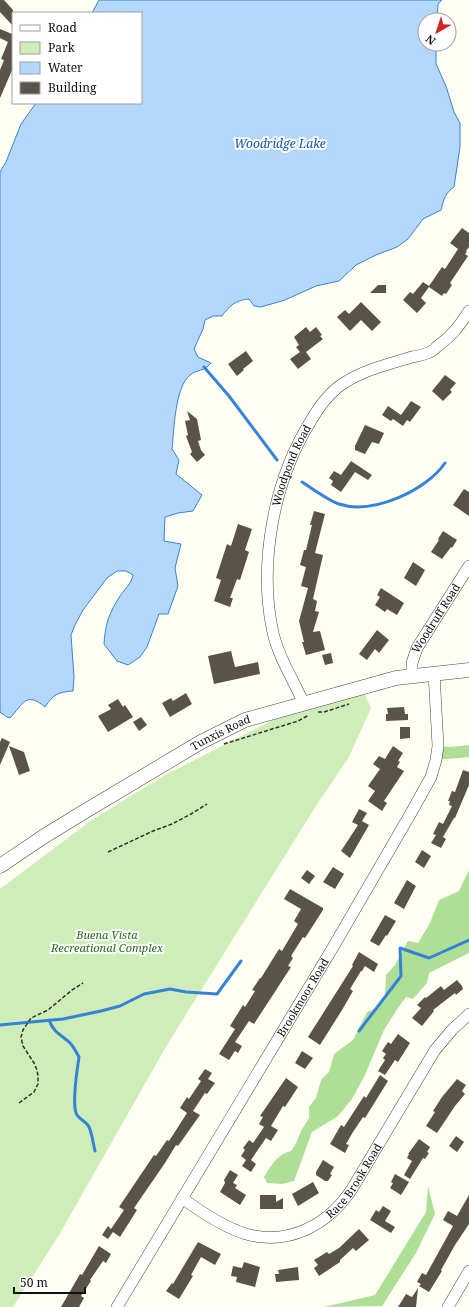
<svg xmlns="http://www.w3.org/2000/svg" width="469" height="1307" viewBox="0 0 469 1307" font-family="'Noto Serif',serif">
<rect width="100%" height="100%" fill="#fffef3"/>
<!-- green -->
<path fill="#ceedb9" d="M363 691 371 708 349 757 314 809 167 1045 59 1235 13 1307H0V889L89 822 165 775 269 722 291 710Z"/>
<!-- forest -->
<path fill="#afdf97" d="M469 745V757L436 760 438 746 450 747Z
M469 870V953L429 973 427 983 413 999 406 997 398 1008 384 1030 365 1075 352 1099 338 1116 312 1132 294 1181 282 1184 267 1183 264 1177C271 1166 277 1154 291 1151L296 1143 301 1131 309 1118V1107L316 1098 321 1080 329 1072 334 1054 353 1040 367 1012 377 1008 385 996 386 975 395 965 408 941 418 943 430 923 439 900 459 891Z
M428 1186 435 1214 416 1253 382 1306 324 1307 375 1295 426 1212Z"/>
<!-- water -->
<path fill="#b4d8fb" stroke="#3583d7" d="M99 0H442L438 4 437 20H425V44H436V64L446 86 454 112 460 123V147L454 187C445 193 444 199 441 210L423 219 408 239 397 247 376 255 356 265 339 281 316 286 285 300 261 307 254 306 249 299C236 300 229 306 222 316H213L205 320 203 329 194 349 198 357 211 363C204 372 197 369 190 375 175 387 174 430 172 449L179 460 176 474 202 495 193 511 178 513 165 517 164 541 181 544 175 568 178 586 168 614H159L147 647 140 657 128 665 117 661 104 644C105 625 109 613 120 596 125 589 131 584 133 575L126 571H117L107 578 83 610 75 625 71 635 74 677 73 691C59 692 53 694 45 707 26 691 23 704 10 718L7 717 0 712V172L6 162 21 124 36 103H141V13H92Z"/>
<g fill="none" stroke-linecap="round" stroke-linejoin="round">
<!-- stream -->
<path stroke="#3583d7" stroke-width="3" d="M204 367 229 396 277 460
M302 482C311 488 329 501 339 504 372 515 426 491 445 463
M49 1020C53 1031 59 1034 68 1041 73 1045 76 1052 79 1057 77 1071 72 1100 76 1113 78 1119 86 1121 89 1127 92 1133 93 1143 95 1151
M0 1025 63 1019 101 1011 120 1006 144 994 170 989 186 992 217 994 241 961
M359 1031 401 976 400 948 429 958 469 940"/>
</g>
<!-- building -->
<path fill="#5a534b" d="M0 0H4L13 10V26L0 12Z
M0 29 12 34 13 30V68L0 98V70L4 60 1 59 8 42 0 38Z
M462 228 469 233V247L466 251 467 252 465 254 468 256 450 283 452 285 446 294 444 293 442 296 429 287 421 298 426 303 417 313 403 300 410 292 413 294 423 282 429 286 442 267 445 269 458 249 450 243Z
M378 285H386V293H370Z
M361 302 381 322 372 331 361 320 350 331 337 317 345 310 349 314Z
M306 327 310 332 316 327 322 335 320 336 323 339 306 352 311 359 298 369 290 359 300 352 296 347 299 345 294 337Z
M246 351 253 361 243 369 244 370 237 376 228 364Z
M445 375 456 383 450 390 452 392 443 401 432 391Z
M411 401 421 407 410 422 407 420 403 426 393 419 391 421 382 415 388 406 401 415Z
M187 411 197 419 201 440 198 441 201 450 205 455 197 462 190 454 192 452 186 436 188 435 185 421 190 420Z
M365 425 384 433 379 444 372 442 365 454 355 450V446Z
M351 461 372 475 368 480 355 472 341 492 331 485 333 481 329 478 334 471 341 475Z
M464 489 469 492V516L453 505Z
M314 511 325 514 315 553 323 555 313 599 317 601 315 611 319 612 313 632 320 631 325 650 306 655 302 642H304L299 621 308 588 301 586 306 567 300 565 304 550H306L312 525H310Z
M238 524 252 529 245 550 249 552 240 580 237 579 230 598H233L230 607 214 601 221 580 216 578 227 544 231 546Z
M443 531 457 540 452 548 451 547 442 559 431 552 439 540 438 539Z
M413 562 425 570 416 586 404 578Z
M381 588 404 603 397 615 387 609 385 612 375 605 380 597 377 595Z
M377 630 389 640 379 653 375 649 367 660 359 654Z
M231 651 235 667 258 662 260 674 214 684 208 656Z
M331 653 333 663 325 665 322 655Z
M186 693 192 704 170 717 162 703 171 698 173 701Z
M118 699 123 707 125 705 133 717 108 732 98 716 111 709 108 705Z
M404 707 405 714H408V720L386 721V714H388L387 708Z
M141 717 147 725 139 731 133 722Z
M400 727H410V738L400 739Z
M2 738 10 742 0 765V742Z
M9 746 24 752 30 771 19 775Z
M393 746 403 753 398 761 400 762 397 767 404 771 384 801 387 803 382 811 368 801 375 791 368 786 380 769 373 764 379 756 385 759Z
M463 770 469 772V785L455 818H454L443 837 446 839 441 848 431 843 436 835 433 834 439 822 443 824 452 806 449 805 450 801H448L452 791 455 792Z
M359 809 367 813 362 821 369 825 350 858 341 851 358 825 352 822Z
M422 850 431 856 424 868 415 862Z
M333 867 344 874 335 889 323 882Z
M307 870 315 876 309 884 301 878Z
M407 880 416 886 404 909 394 903Z
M290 889 323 908V910L305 938 303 937 291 956 293 958 288 966 291 967 254 1024 249 1021 235 1042 242 1046 238 1053 235 1051 229 1060 219 1054 235 1029 230 1026 243 1005 245 1007 255 991 252 990 260 978H261L279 949 282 951 298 924 294 921 301 909 284 899Z
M385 915 396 921 387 936 386 935 379 946 370 941Z
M359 952 378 964 374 972 365 966 362 971H361L350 989 353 991 342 1010 320 1045 308 1037 353 966 352 965Z
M457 980 462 986 463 989 456 995 455 993 433 1010 434 1011 422 1026 412 1018 421 1008 417 1005 425 997 426 998 441 986 444 990Z
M398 1034 410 1043 398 1062 395 1060 385 1075 378 1071 385 1060 383 1058 386 1054 382 1051 388 1042 391 1044Z
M302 1051 313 1058 305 1069 295 1063Z
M205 1069 212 1073 208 1079 215 1083 207 1094 205 1093 193 1111 200 1115 178 1146 176 1145 165 1163 134 1208 137 1210 120 1237 113 1232 108 1239 102 1235 108 1226 111 1229 124 1210 119 1207 123 1201 154 1155 156 1156 167 1140 169 1141 187 1113 180 1108 187 1097 189 1099 201 1081 198 1079Z
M380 1075 388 1081 365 1118 363 1117 353 1132 346 1144 349 1145 345 1153 330 1144 341 1125 344 1127 364 1096 366 1098Z
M286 1078 298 1087 285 1107 283 1106 271 1126 278 1130 271 1141 266 1138 251 1160 256 1164 251 1172 242 1166 246 1160 241 1156 245 1150 243 1148 249 1140 253 1143 264 1127 259 1124 263 1117 260 1116Z
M457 1079 466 1085 462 1091 465 1094 455 1106 437 1133 426 1126 435 1112 433 1111 442 1097Z
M456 1136 464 1142 457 1152 449 1146Z
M419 1139 430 1147 427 1152 429 1153 425 1159 423 1158 410 1179 404 1175 412 1161 407 1158 409 1154H408Z
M323 1160 334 1167 330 1174 332 1175 328 1181H325L316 1175V1172Z
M230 1170 238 1175 233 1183 237 1185 235 1188 246 1195 240 1205 220 1192 225 1183 224 1180Z
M395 1174 409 1182 401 1195 390 1188 393 1183 391 1182Z
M313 1182 319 1193 298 1206 292 1194Z
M260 1195H276V1202L283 1198V1209H260Z
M469 1195V1224L455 1245 441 1270 442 1271 429 1292 419 1286 421 1284 417 1282 422 1273 426 1275 453 1226 443 1220 448 1211 457 1216Z
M383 1206 391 1211 385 1221 395 1227 391 1233 370 1220 376 1210 379 1212Z
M359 1229 369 1240 356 1251 353 1248 340 1260V1262L319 1276 314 1268 318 1265 314 1260 327 1252 329 1254 339 1248Z
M198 1242 221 1254 215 1265 201 1257 191 1275 193 1276 179 1299 166 1291 172 1283 173 1284Z
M99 1246 111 1254 106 1263 103 1261 90 1280 91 1281 81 1296 84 1298 79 1307H61L80 1274 82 1275Z
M244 1262 260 1267 255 1287 236 1282 237 1277 231 1276 233 1266 242 1268Z
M298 1267 299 1280 276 1282 275 1274H279L278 1270Z
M418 1288 416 1307H398L406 1294 412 1297Z"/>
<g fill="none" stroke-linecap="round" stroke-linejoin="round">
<!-- minor casing -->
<g stroke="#434343" stroke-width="12">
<g id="minor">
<path id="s1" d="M412 675V663L417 648 469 566"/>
<path id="s2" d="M304 704C293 679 277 655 272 628 259 562 274 481 309 424 318 408 329 392 344 383 364 370 389 364 412 357 418 356 424 355 430 352 433 351 436 347 439 345 454 334 459 326 469 311"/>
<path id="s3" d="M182 1198C201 1212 223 1227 246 1234 289 1246 328 1225 352 1189L435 1050 452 1030 469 1014"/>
<path id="s4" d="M117 1307 332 949 411 813 431 777 436 760 438 746 434 673"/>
<path d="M448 1307 469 1271"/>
</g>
</g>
<!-- tertiary casing -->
<g stroke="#434343" stroke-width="15">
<g id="tertiary">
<path id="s5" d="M0 866 43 837 82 813 201 742 245 720 396 678 469 670"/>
</g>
</g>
<!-- path -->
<path stroke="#323232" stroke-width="1.5" stroke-dasharray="4 2" stroke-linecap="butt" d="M318 712H324L349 704
M224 744 298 721 309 715
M108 852 153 831 172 824 191 814 207 804
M19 1103 34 1092 38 1084V1076L37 1070 34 1063 23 1046 21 1037 23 1030 31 1018 48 1010 72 990 83 983"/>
<!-- minor -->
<use href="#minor" stroke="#fff" stroke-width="11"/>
<!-- tertiary -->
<use href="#tertiary" stroke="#fff" stroke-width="14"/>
</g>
<g text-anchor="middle" stroke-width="4" stroke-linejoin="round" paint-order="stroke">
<!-- street labels -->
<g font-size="11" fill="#101010" stroke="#fff">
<text dy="4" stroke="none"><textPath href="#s2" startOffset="249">Woodpond Road</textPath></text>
<text dy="4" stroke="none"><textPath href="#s1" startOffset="63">Woodruff Road</textPath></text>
<text dy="4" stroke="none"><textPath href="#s5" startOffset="258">Tunxis Road</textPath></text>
<text dy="4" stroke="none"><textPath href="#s4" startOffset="361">Brookmoor Road</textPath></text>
<text dy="4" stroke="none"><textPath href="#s3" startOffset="205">Race Brook Road</textPath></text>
</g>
<!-- park labels -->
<g font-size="11" font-style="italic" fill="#226e1a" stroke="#fff">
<text x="107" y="939">Buena Vista<tspan x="107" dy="13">Recreational Complex</tspan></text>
</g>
<!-- water labels -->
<g font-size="12" font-style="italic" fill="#0e55ad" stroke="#fff">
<text x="280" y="148">Woodridge Lake</text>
</g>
</g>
<!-- legend -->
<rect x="12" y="12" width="130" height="92" fill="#ffffff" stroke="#9f9f9f"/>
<rect x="20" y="25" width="20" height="6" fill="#ffffff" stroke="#9f9f9f"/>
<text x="48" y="32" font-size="12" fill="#101010">Road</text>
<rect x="20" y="42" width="20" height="12" fill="#ceedb9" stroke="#9f9f9f"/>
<text x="48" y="52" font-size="12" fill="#101010">Park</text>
<rect x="20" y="62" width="20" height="12" fill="#b4d8fb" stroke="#9f9f9f"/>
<text x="48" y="72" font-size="12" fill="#101010">Water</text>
<rect x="20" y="82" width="20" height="12" fill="#5a534b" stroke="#9f9f9f"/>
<text x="48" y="92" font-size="12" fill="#101010">Building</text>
<!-- north arrow -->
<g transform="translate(437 32) rotate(219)"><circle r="19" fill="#ffffff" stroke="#9f9f9f"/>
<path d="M0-3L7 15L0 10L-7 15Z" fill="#cc291c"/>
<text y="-6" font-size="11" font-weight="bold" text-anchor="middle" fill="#101010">N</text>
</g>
<!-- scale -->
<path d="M14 1287v6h71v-6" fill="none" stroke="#101010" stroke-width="2"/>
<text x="20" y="1287" font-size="12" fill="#101010" stroke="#ffffff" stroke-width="3" paint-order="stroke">50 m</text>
</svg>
